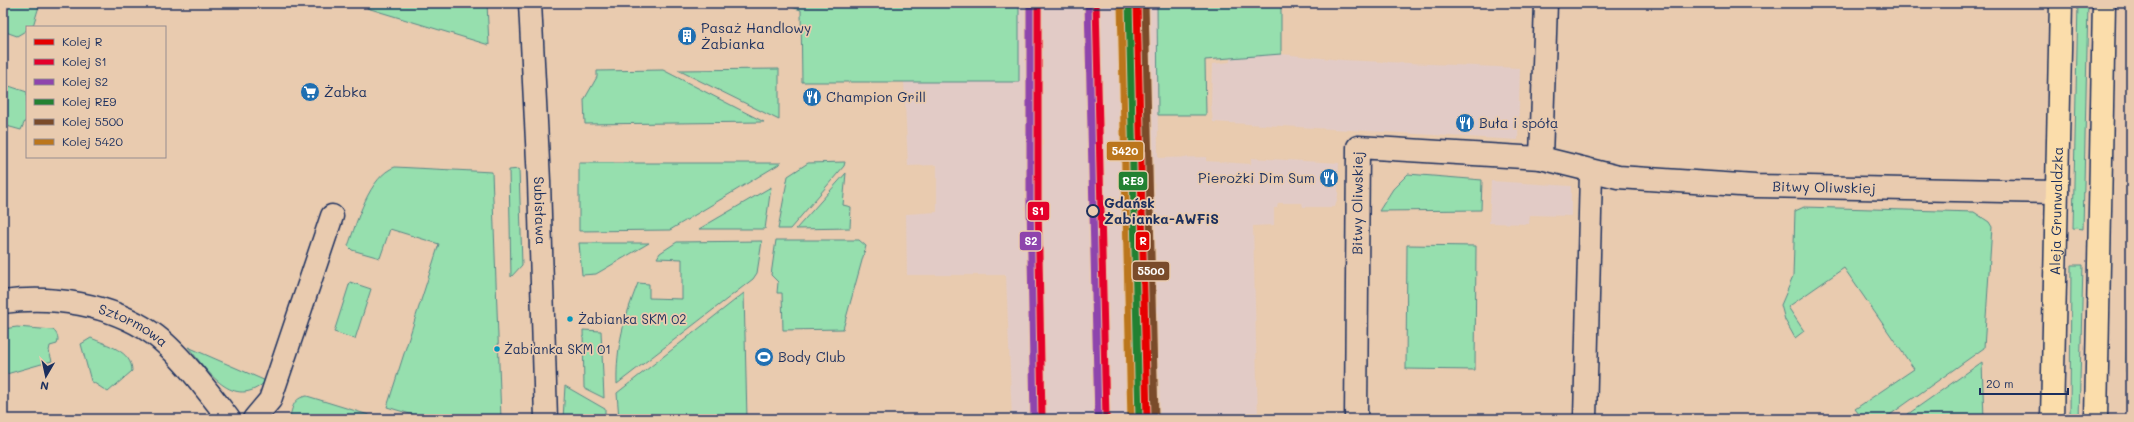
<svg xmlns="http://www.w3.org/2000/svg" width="2134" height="422" viewBox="0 0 2134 422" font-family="Mali,sans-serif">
<rect width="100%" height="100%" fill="#e9cbaf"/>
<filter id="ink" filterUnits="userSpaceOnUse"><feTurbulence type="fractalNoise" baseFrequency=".025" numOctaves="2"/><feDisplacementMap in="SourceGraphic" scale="8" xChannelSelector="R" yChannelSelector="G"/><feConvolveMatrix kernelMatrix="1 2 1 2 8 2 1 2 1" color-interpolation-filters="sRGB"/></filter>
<g filter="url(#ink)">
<!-- built -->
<path fill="#e2cbc6" d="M1019 3H1157L1158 158 1206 157V161L1251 164V158L1339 163 1338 196 1335 207H1303L1302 203H1278L1277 208H1274V225L1253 226 1258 419H1012L1006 275H907L906 214 937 212V165L908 166 904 82H1018Z
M1281 54 1342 60 1520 68 1518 140 1213 122 1211 105 1212 64 1230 62V58Z
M1491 181 1571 186V216L1530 215 1529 224 1489 223Z"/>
<!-- green -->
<path fill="#96dfae" stroke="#588786" d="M3 3H40L33 26 27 27V30L17 36 3 31Z
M369 3H487L489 45 367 8Z
M779 3H1019V82H802L801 10Z
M1157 3H1281V54L1205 60 1206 115H1158Z
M2078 3H2088L2083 229 2073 228Z
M779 69V120L678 70Z
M663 70 764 122 585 124 584 100 597 77V71Z
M3 84 27 92V121H25L21 130 3 125Z
M845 162 844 166 790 229H778L788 176 808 163Z
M579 163H781L670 230 579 231Z
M395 167 492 172 501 419H427L387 407 439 244 390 229 380 258 352 250 348 246C357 222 369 176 395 167Z
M519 169 522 265 511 277 509 170Z
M846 173 843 205 851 207 850 228 796 229Z
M1408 174 1482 180 1481 210 1379 211 1393 189Z
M771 187 765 229H699Z
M1804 207 1974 212 1989 222 1992 227 1984 348 1884 419H1863L1855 409 1914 369 1844 268 1788 307 1804 331 1795 338 1785 320 1781 305 1793 277 1795 211Z
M776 240H859L866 246 843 329 783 330 782 293H777L778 282 771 275Z
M762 241 757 273 753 279 617 384C616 346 624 319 638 283L649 284V298L682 299V259L657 258 660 253 677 242Z
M579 243H649L596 274 582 275Z
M1407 245 1476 246 1475 370 1406 369Z
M2071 265H2083L2079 419H2070Z
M350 282 371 289 355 339 334 332Z
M744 293 747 419H619L617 393Z
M17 327 53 330C58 334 59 339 57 344L50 346 49 351 52 361 3 375V329Z
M2127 328H2131V373L2126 372Z
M583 330 601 331 604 398 584 388Z
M91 338C107 345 132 351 132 371L108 392 91 381 81 344Z
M188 347 266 381C233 412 207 370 188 347Z
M1982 362 1984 419H1901Z
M565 386 605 409V419H563Z
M307 396 382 419H289C293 407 293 398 307 396Z"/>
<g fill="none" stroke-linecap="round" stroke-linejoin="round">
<!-- street casing -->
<g stroke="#1b2f5e" stroke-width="25">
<g id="street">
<path id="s1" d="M530 3 539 181 546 419"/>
<path d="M1541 158 1546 3"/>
<path id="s2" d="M3 302C52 295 110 304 152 333 178 351 209 393 229 419"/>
<path d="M254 419 270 400 332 216"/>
<path id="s3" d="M1356 419 1358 147 1541 158 1618 177 1755 186 2057 192"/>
<path d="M1585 419 1591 172"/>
</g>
</g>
<!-- primary casing -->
<g stroke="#1b2f5e" stroke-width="25">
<g id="primary">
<path id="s4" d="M2052 419 2061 3"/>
<path d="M2096 419 2104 3"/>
</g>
</g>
<!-- street -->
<use href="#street" stroke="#e9cbaf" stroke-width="22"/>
<!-- primary -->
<use href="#primary" stroke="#fbddab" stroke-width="22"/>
<!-- rail-1 casing -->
<g stroke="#e9cbaf" stroke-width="10">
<path id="rail-1" d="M1137 3 1147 419"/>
</g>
<!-- rail-2 casing -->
<g stroke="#e9cbaf" stroke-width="10">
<path id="rail-2" d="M1038 3V201L1042 419
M1096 3 1106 419"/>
</g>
<!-- rail-3 casing -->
<g stroke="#e9cbaf" stroke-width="10">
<path id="rail-3" d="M1030 3V201L1034 419
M1088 3 1098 419"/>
</g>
<!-- rail-4 casing -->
<g stroke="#e9cbaf" stroke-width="10">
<path id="rail-4" d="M1129 3 1139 419"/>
</g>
<!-- rail-5 casing -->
<g stroke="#e9cbaf" stroke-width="10">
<path id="rail-5" d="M1145 3 1155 419"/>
</g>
<!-- rail-6 casing -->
<g stroke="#e9cbaf" stroke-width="10">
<path id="rail-6" d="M1121 3 1131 419"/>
</g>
<!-- rail-1 -->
<use href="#rail-1" stroke="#e50000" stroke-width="7"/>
<!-- rail-2 -->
<use href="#rail-2" stroke="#e4002b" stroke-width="7"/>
<!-- rail-3 -->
<use href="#rail-3" stroke="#8e44ad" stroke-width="7"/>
<!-- rail-4 -->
<use href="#rail-4" stroke="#238132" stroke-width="7"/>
<!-- rail-5 -->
<use href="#rail-5" stroke="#7a4b2a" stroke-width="7"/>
<!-- rail-6 -->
<use href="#rail-6" stroke="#bb761c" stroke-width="7"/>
</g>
</g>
<!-- icons -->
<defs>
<g id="building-disc" transform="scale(1)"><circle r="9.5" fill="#1f6fb2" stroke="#e9cbaf"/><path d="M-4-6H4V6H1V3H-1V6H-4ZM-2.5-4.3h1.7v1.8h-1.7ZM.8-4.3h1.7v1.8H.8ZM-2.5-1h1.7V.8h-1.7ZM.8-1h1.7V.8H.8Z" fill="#fff"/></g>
<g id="supermarket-disc" transform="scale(1)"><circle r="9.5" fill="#1f6fb2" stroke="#e9cbaf"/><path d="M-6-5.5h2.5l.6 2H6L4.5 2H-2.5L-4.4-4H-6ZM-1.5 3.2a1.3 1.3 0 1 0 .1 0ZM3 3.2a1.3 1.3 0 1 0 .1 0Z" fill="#fff"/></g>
<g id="restaurant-disc" transform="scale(1)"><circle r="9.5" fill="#1f6fb2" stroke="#e9cbaf"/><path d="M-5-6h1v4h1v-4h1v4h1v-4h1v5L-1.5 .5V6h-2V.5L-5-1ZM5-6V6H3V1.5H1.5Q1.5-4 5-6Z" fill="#fff"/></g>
<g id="stadium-disc" transform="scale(1)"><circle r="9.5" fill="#1f6fb2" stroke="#e9cbaf"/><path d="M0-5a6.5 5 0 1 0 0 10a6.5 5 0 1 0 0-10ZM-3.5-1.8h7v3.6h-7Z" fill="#fff"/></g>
</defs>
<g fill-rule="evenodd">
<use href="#building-disc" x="687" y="36"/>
<use href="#supermarket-disc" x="310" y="92"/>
<use href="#restaurant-disc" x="812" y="97"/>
<use href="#restaurant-disc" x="1465" y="123"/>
<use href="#restaurant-disc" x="1329" y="178"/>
<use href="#stadium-disc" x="764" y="357"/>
</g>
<!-- markers -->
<circle fill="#e9cbaf" stroke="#1b2f5e" stroke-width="2" cx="1093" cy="211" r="6"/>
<g fill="#0497bd" stroke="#e9cbaf" stroke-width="1.5">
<circle cx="570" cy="319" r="3.5"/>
<circle cx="497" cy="349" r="3.5"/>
</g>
<g text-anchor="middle" stroke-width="3.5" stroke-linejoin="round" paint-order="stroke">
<!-- bus labels -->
<g font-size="13" fill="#1b2f5e" stroke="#e9cbaf" text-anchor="start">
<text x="578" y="324">Żabianka SKM 02</text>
<text x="504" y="354">Żabianka SKM 01</text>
</g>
<!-- poi labels -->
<g font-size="14" fill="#1b2f5e" stroke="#e9cbaf" text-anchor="start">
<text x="701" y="33">Pasaż Handlowy<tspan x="701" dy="16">Żabianka</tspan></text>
<text x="324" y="97">Żabka</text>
<text x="826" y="102">Champion Grill</text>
<text x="1479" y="128">Buła i spóła</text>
<text x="1315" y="183" text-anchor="end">Pierożki Dim Sum</text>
<text x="778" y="362">Body Club</text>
</g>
<!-- street labels -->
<g font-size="14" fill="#1b2f5e" stroke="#e9cbaf">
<text dy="5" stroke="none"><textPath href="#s3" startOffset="741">Bitwy Oliwskiej</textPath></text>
<text dy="5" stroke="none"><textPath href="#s3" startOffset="216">Bitwy Oliwskiej</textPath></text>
<text dy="5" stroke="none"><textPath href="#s1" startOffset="208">Subisława</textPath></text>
<text dy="5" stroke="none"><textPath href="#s4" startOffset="208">Aleja Grunwaldzka</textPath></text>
<text dy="5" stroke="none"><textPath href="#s2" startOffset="135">Sztormowa</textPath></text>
</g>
<!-- stop labels -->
<g font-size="14" font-weight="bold" fill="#1b2f5e" stroke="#e9cbaf" text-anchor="start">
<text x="1104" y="208">Gdańsk<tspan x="1104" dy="16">Żabianka-AWFiS</tspan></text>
</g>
</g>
<g stroke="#e9cbaf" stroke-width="1.5">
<rect x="1106" y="141" width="38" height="20" rx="4" fill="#bb761c"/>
<rect x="1118" y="171" width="30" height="20" rx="4" fill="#238132"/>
<rect x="1027" y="201" width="23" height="20" rx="4" fill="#e4002b"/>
<rect x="1135" y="231" width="15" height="20" rx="4" fill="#e50000"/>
<rect x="1019" y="231" width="23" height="20" rx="4" fill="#8e44ad"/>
<rect x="1132" y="261" width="38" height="20" rx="4" fill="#7a4b2a"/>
</g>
<g font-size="11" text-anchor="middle" font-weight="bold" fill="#fff">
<text x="1125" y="155">5420</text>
<text x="1133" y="185">RE9</text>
<text x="1038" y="215">S1</text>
<text x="1143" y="245">R</text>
<text x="1031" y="245">S2</text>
<text x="1151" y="275">5500</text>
</g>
<!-- margin -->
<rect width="2134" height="422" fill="none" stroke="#e9cbaf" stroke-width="16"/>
<rect x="8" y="8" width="2118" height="406" fill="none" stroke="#1b2f5e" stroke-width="1.5" filter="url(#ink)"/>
<!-- legend -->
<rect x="26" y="26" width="140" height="132" fill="#e9cbaf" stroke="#978d8f"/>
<rect x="34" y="39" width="20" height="6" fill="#e50000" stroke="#978d8f"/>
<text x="62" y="46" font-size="12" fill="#1b2f5e">Kolej R</text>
<rect x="34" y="59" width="20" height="6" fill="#e4002b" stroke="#978d8f"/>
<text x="62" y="66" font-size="12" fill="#1b2f5e">Kolej S1</text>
<rect x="34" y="79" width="20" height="6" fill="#8e44ad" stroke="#978d8f"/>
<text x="62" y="86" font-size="12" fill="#1b2f5e">Kolej S2</text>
<rect x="34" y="99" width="20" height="6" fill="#238132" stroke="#978d8f"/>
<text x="62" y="106" font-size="12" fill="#1b2f5e">Kolej RE9</text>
<rect x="34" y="119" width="20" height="6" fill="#7a4b2a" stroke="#978d8f"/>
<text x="62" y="126" font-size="12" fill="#1b2f5e">Kolej 5500</text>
<rect x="34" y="139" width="20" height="6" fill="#bb761c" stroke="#978d8f"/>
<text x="62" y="146" font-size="12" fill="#1b2f5e">Kolej 5420</text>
<!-- north arrow -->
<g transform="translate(46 376) rotate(189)" stroke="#e9cbaf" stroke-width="3" paint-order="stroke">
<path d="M0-3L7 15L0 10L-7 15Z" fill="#1b2f5e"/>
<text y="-6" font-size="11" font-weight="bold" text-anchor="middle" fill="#1b2f5e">N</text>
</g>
<!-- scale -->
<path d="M1980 388v6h88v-6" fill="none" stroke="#1b2f5e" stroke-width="2"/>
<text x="1986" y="388" font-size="12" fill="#1b2f5e" stroke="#e9cbaf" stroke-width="3" paint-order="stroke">20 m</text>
</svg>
